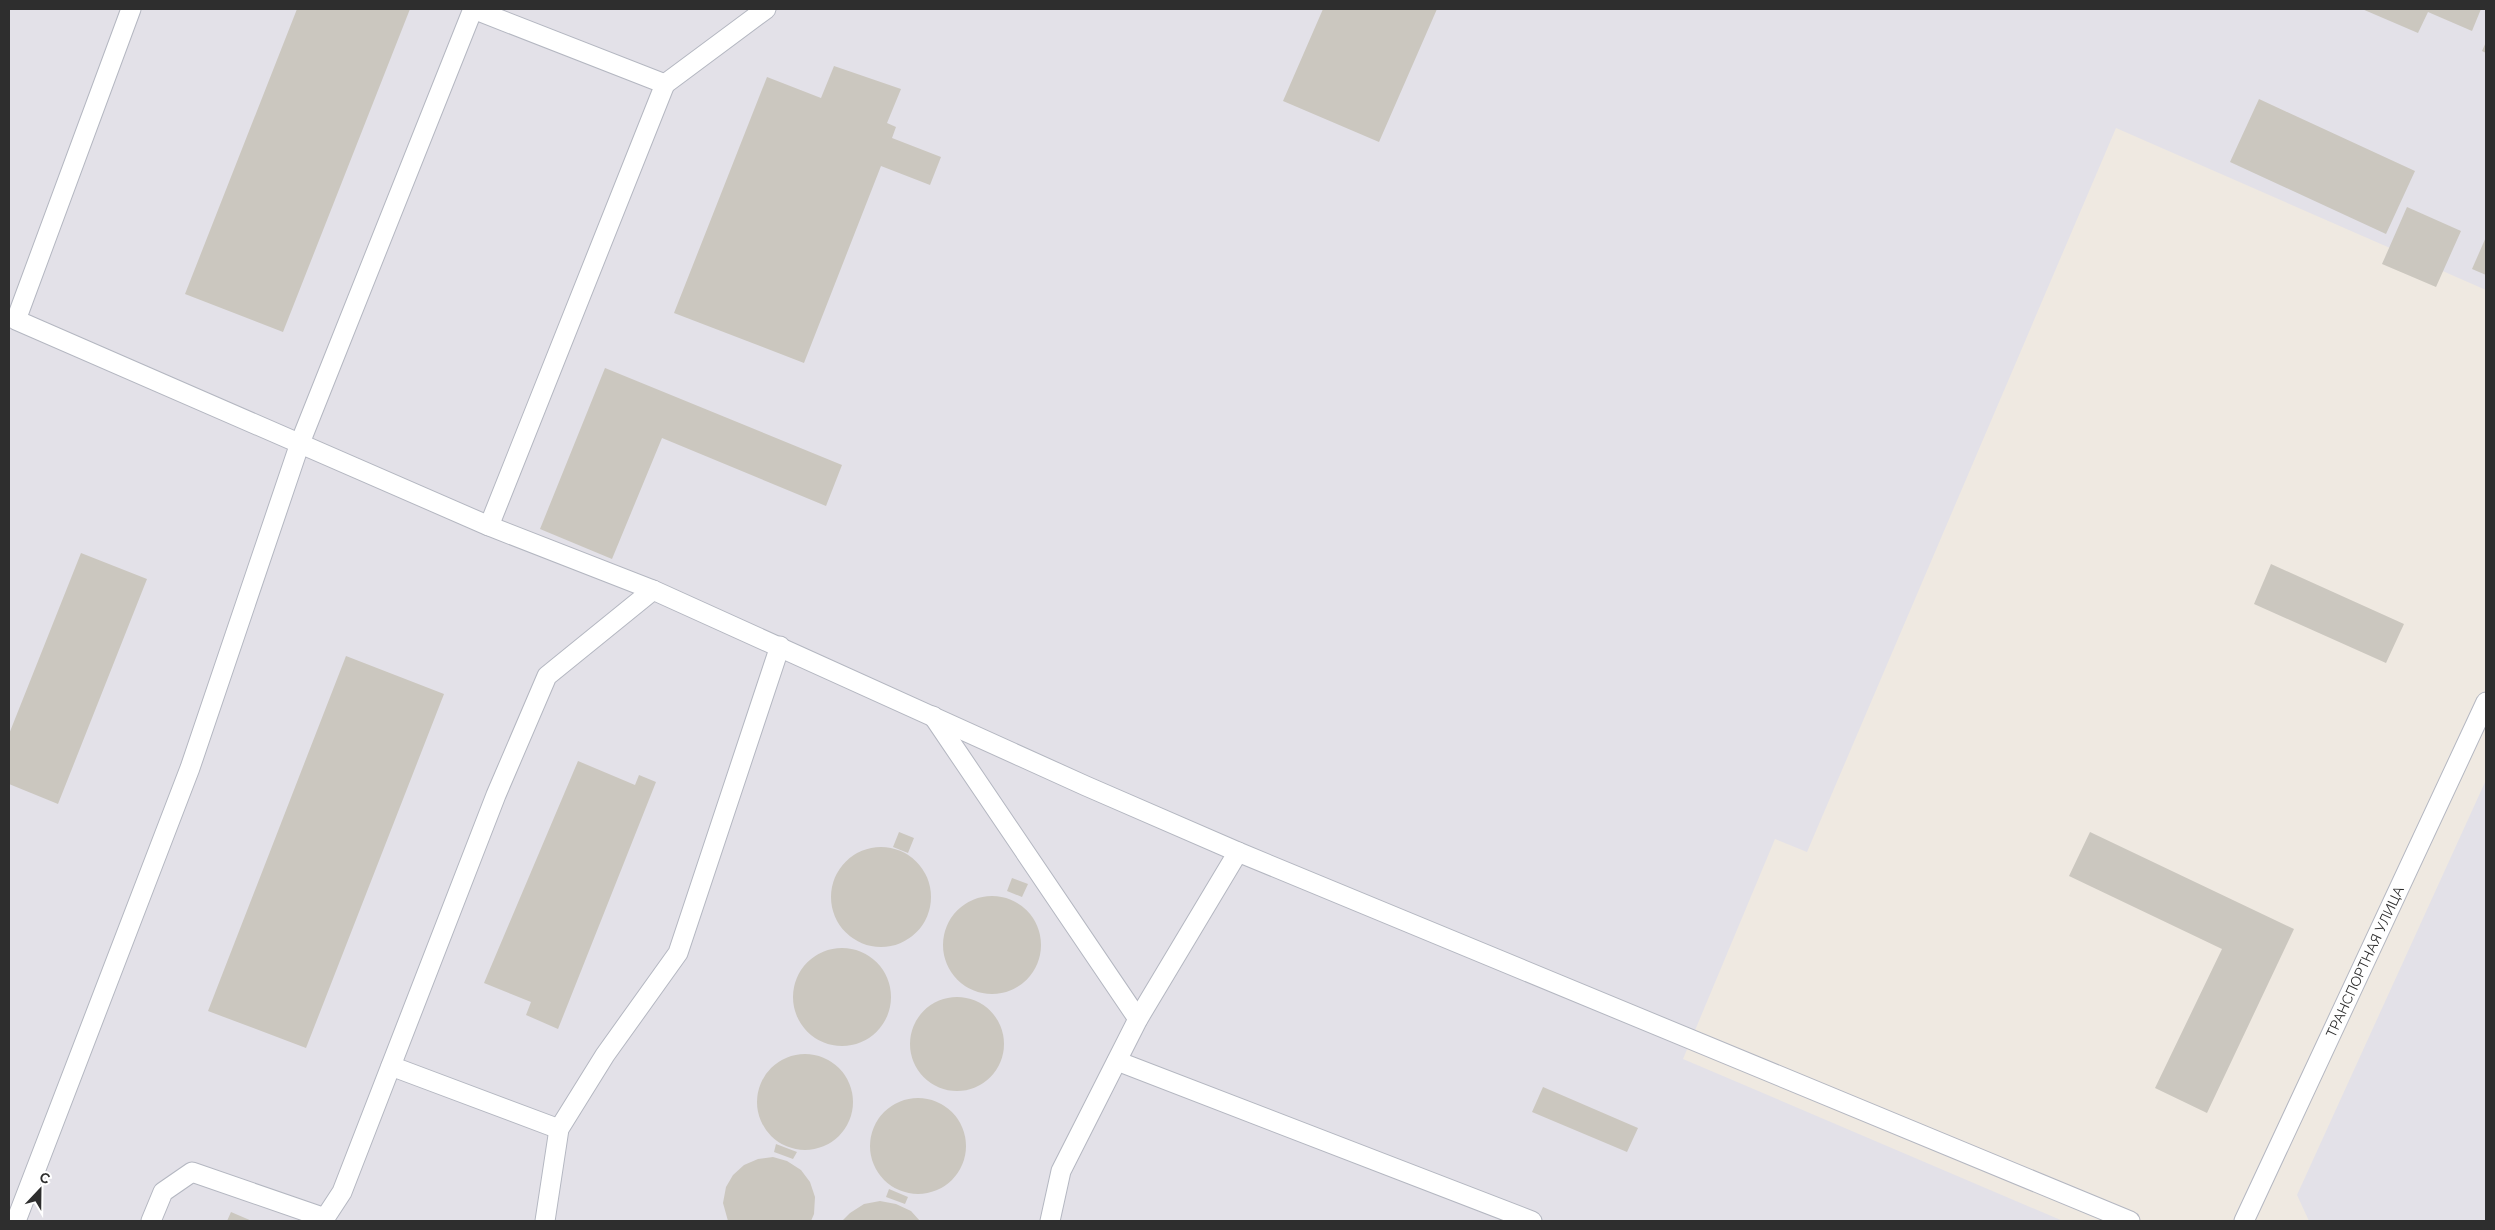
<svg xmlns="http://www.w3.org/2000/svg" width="2495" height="1230" viewBox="0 0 2495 1230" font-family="Raleway,sans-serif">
<rect width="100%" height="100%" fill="#efe9e1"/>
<!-- industrial -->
<path fill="#e3e1e8" d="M9 9H2486V290L2116 128 1807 852 1775 839 1683 1059 2063 1221H9Z
M2486 780V1221H2309L2297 1195Z"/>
<!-- building -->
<path fill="#cbc7bf" d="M297 9H410L283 332 185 294Z
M1323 9H1437L1379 142 1283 101Z
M2362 9H2481L2472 31 2428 12 2418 33Z
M2486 42V53L2482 51Z
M834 66 901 89 887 123 896 127 892 138 941 157 930 185 881 166 804 363 674 313 767 77 821 98Z
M2259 99 2415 171 2386 234 2230 162Z
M2407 207 2461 231 2436 287 2382 264Z
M2486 237V275L2472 269Z
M605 368 842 465 826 506 662 438 612 559 540 529Z
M81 553 147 579 58 804 9 784V734Z
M2271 564 2404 624 2386 663 2254 604Z
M346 656 444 694 306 1048 208 1011Z
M578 761 635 785 639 775 656 782 558 1029 526 1015 531 1002 484 983Z
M899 832 914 838 908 853 893 847Z
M2090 832 2294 929 2207 1113 2155 1088 2222 949 2069 876Z
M831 897a50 50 0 1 1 100 0a50 50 0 1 1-100 0Z
M1012 878 1028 884 1022 897 1007 891Z
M943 945a49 49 0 1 1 98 0a49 49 0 1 1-98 0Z
M793 997a49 49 0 1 1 98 0a49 49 0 1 1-98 0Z
M910 1044a47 47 0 1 1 94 0a47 47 0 1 1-94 0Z
M757 1102a48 48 0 1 1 96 0a48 48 0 1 1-96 0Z
M1543 1087 1638 1128 1627 1152 1532 1112Z
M870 1146a48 48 0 1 1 96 0a48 48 0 1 1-96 0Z
M776 1144 797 1152 793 1159 774 1152Z
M773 1157 787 1161 801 1170 810 1182 815 1197 814 1214 811 1221H728L723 1203 726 1187 733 1175 744 1165 758 1159Z
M889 1189 908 1197 905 1204 886 1197Z
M880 1201 896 1204 911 1211 920 1221H842L850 1213 864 1204Z
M231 1212 252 1221H227Z"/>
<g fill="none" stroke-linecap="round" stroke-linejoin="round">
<!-- service casing -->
<g stroke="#b4b7c1" stroke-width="21">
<g id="service">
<path d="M131 9 16 320 489 526 653 590 1086 786 1238 852 2130 1221"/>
<path d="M665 84 766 9"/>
<path d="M933 716 1138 1019"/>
<path d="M1117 1061 1532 1221"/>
<path d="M391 1066 559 1129"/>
<path d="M16 1221 190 768 300 443 473 9 665 84 489 526"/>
<path d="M151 1221 163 1192 192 1172 325 1218 342 1192 496 795 547 676 653 590"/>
<path d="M545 1221 559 1129 605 1055 678 953 780 646"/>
<path d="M1050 1221 1061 1171 1138 1019 1238 852"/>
<path id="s1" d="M2244 1221 2486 702"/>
</g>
</g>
<!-- service -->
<use href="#service" stroke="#fff" stroke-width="19"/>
</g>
<g text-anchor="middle" stroke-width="5" stroke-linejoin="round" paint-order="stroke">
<!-- street labels -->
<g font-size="14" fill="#2e2e2e" stroke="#fff">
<text dy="5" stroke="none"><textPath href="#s1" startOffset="286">ТРАНСПОРТНАЯ УЛИЦА</textPath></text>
</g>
</g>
<!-- border -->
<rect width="2495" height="1230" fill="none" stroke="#2e2e2e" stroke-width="20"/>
<!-- north arrow -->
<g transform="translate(40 1190) rotate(22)" stroke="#ffffff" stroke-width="4" paint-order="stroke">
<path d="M0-4L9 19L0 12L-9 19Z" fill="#2e2e2e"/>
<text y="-8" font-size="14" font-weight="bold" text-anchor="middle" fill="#2e2e2e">С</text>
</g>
</svg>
